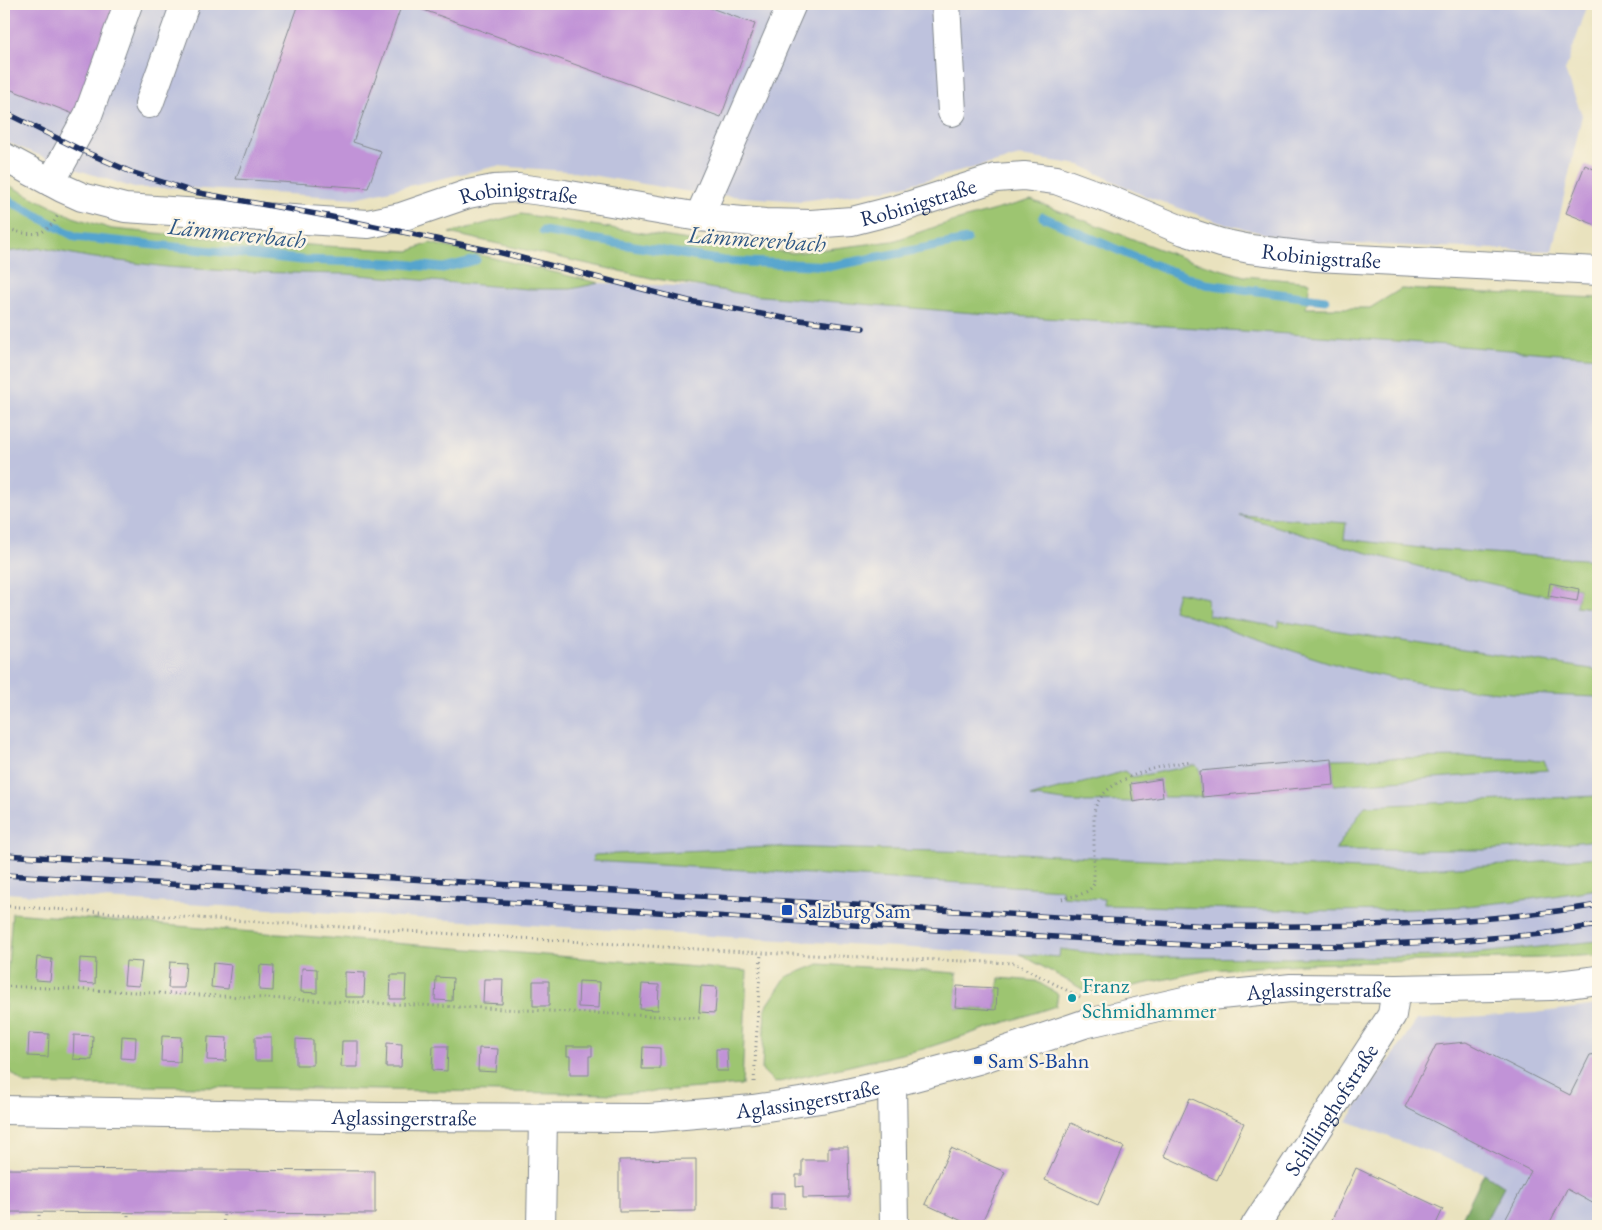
<svg xmlns="http://www.w3.org/2000/svg" width="1602" height="1230" viewBox="0 0 1602 1230" font-family="'EB Garamond',serif">
<rect width="100%" height="100%" fill="#fcf5e5"/>
<filter id="ink" filterUnits="userSpaceOnUse"><feTurbulence type="fractalNoise" baseFrequency=".02" numOctaves="2"/><feDisplacementMap in="SourceGraphic" scale="10" xChannelSelector="R" yChannelSelector="G"/><feConvolveMatrix kernelMatrix="1 2 1 2 8 2 1 2 1" color-interpolation-filters="sRGB"/></filter>
<filter id="wash" filterUnits="userSpaceOnUse"><feTurbulence type="fractalNoise" baseFrequency=".0096" numOctaves="4" result="noise"/><feDisplacementMap in="SourceGraphic" scale="20" xChannelSelector="R" yChannelSelector="G"/><feGaussianBlur stdDeviation="1.12" result="paint"/><feColorMatrix in="noise" values="0 0 0 0 0 0 0 0 0 0 0 0 0 0 0 0 0 1.4 0 .05"/><feComposite in="paint" operator="in"/></filter>
<g filter="url(#wash)">
<rect width="100%" height="100%" fill="#e9e2be"/>
<!-- industrial -->
<path fill="#bec2dd" d="M4 4H1588L1565 71 1582 115 1552 251 1298 242 1221 223 1140 194 1080 165 1020 156 891 189 801 201 702 194 568 171 497 166 355 198 187 188H134L66 166 4 141Z
M42 248 88 257 167 267 244 272 348 274 528 289H571L599 283 1000 298 1397 342 1598 347V941L1451 956 1295 958 1125 957 1060 949V957L4 893V252Z
M1598 1005V1226H1483L1504 1186 1484 1173 1347 1121 1417 1020 1535 1013Z"/>
<!-- green -->
<path fill="#9dc571" stroke="#5c7a68" d="M4 183 73 217 112 229 243 241 409 251 430 243 599 283 571 289H528L348 274 244 272 167 267 88 257 42 248 4 252Z
M1031 200 1185 259 1244 276 1310 282 1306 308H1370L1401 289 1598 298V357L1396 341 999 315 750 295 651 278 449 233 521 214 727 246 794 253 893 241 941 225Z
M1239 515 1346 523 1344 539 1429 549 1598 560V609L1576 606 1579 588 1551 583 1548 596C1443 575 1341 547 1239 515Z
M1178 592 1207 598 1208 615 1279 627V621L1382 638 1598 670V697C1509 694 1417 689 1331 663 1278 647 1226 627 1173 610Z
M1468 757 1544 760 1548 770 1334 785 1332 759Z
M1196 765 1200 771 1202 797H1163L1160 779 1130 784 1133 802C1114 801 1096 802 1077 802 1062 802 1046 797 1030 797 1061 787 1093 782 1124 771L1133 777Z
M1598 796V840L1530 847 1484 850H1335L1365 806Z
M771 847 1020 853 1127 859 1384 870 1507 865 1598 857V889C1537 899 1475 907 1414 909 1310 914 1206 907 1103 905L1104 899 1062 896V889L592 861 594 855Z
M12 913 747 971 742 1085 617 1094 24 1084 4 1066V1018Z
M1598 941V955L1541 958 1303 964 1209 970 1101 993 1084 990 1020 954 1059 957 1060 949 1125 957 1295 958 1451 956Z
M819 964 957 973 956 1008 996 1010 999 978 1036 981 1058 994 1056 1006 923 1049 775 1083 762 1070 765 1009 786 977Z"/>
<!-- forest -->
<path fill="#7eaa63" stroke="#4c6c60" d="M1484 1173 1504 1186 1483 1226H1458Z"/>
<g fill="none" stroke-linecap="round" stroke-linejoin="round">
<!-- stream -->
<path stroke="#54a4ce" stroke-width="9" d="M4 198 76 237 302 260 393 263 443 268 476 260
M1043 217 1136 258 1205 284 1325 300
M543 231 724 261 832 266 967 240"/>
</g>
<g id="blocks">
<!-- building -->
<path fill="#c193d7" d="M4 4H117L76 115 4 87Z
M298 4H402L353 142 381 151 368 188 236 179Z
M407 4H700L755 24 721 117Z
M1585 165 1598 171V226L1566 213Z
M1550 583 1579 589 1577 601 1548 596Z
M1332 759 1334 785 1202 797 1200 771Z
M1161 779 1163 797 1133 802 1130 784Z
M37 957 52 959 50 981 35 980Z
M80 958 96 959 95 984 79 983Z
M126 961 142 962 139 986 124 985Z
M170 962 186 963 184 988H168Z
M213 963 231 965 228 989 211 987Z
M260 965 274 966 273 991 259 990Z
M302 968 317 969V993L301 992Z
M345 972 365 973 364 997H345Z
M391 975H406L405 999H390Z
M436 977 453 978 452 1001 435 1000Z
M484 979H503L502 1004 483 1003Z
M533 981H549V1006H533Z
M579 981 600 982 599 1008 578 1007Z
M642 984 659 985 658 1010 640 1009Z
M701 986 717 987 715 1013 699 1012Z
M957 986 997 988 996 1010 955 1007Z
M29 1033 49 1034 48 1057 28 1056Z
M74 1035 93 1036 92 1060 73 1059Z
M122 1036 136 1037 135 1059 121 1058Z
M162 1036 181 1037 180 1062 161 1061Z
M208 1037 227 1038 226 1061 207 1060Z
M255 1037H271V1061H255Z
M296 1039 313 1040V1065H296Z
M342 1041H358V1067H341Z
M1466 1042 1570 1095 1590 1055 1598 1054V1206L1567 1189 1548 1226H1502L1531 1171 1405 1107 1436 1045Z
M387 1043 402 1044 401 1067H386Z
M433 1046H448L447 1071 432 1070Z
M567 1046H592V1056H589V1075H570V1056H567Z
M643 1047 660 1048V1069H642Z
M479 1048 498 1049 496 1072 478 1071Z
M716 1049H727L728 1071H716Z
M1190 1098 1244 1123 1217 1180 1164 1156Z
M1071 1123 1124 1147 1098 1205 1045 1180Z
M828 1147H848L849 1197 803 1198V1186L796 1187V1175H802V1160H828Z
M951 1148 1005 1172 980 1226H973L925 1204Z
M696 1159V1211L619 1212V1160Z
M1356 1168 1443 1209 1435 1226H1329Z
M4 1169 375 1171V1214L4 1212Z
M771 1193H785V1209H771Z"/>
</g>
</g>
<g filter="url(#ink)">
<use href="#blocks" fill-opacity="0" stroke="#82888e" stroke-width="1"/>
<g fill="none" stroke-linecap="round" stroke-linejoin="round">
<!-- minor casing -->
<g stroke="#82888e" stroke-width="30">
<g id="minor">
<path d="M946 4 952 112"/>
<path d="M149 104 185 4"/>
<path id="s1" d="M4 157 62 188 82 197 125 208 368 224 401 217 468 194 494 189 518 188 564 194 699 217 765 223 811 224 852 221 895 210 996 178 1024 176 1056 180 1105 198 1184 231 1221 243 1250 249 1316 257 1598 271"/>
<path d="M51 182 88 115 128 4"/>
<path d="M699 217 792 4"/>
<path d="M892 1083 894 1226"/>
<path id="s2" d="M4 1110 386 1117 650 1118 753 1109 820 1099 892 1083 978 1060 1084 1024 1201 997 1291 988 1396 989 1551 986 1598 980"/>
<path d="M541 1226 543 1118"/>
<path id="s3" d="M1255 1226 1392 1015 1396 989"/>
</g>
</g>
<!-- path -->
<path stroke="#82888e" stroke-width="3" stroke-dasharray="1 4" stroke-linecap="butt" d="M4 227C26 236 46 239 58 215
M1062 899C1073 895 1087 896 1094 884V814C1097 778 1163 765 1192 761
M4 906 761 953 1014 963 1080 997
M4 986 700 1018
M754 1082 761 953
M39 1226V1212
M128 1226V1212
M223 1226 224 1213
M325 1226V1213"/>
<!-- minor -->
<use href="#minor" stroke="#fff" stroke-width="28"/>
<!-- rail casing -->
<g stroke="#1b2f5e" stroke-width="5.5">
<path id="rail" d="M4 112 81 150 131 172 194 192 327 216 502 253 689 301 784 318 863 328
M4 855 1209 926C1339 927 1470 926 1598 905
M4 875 555 905 787 921 1205 946H1341L1453 941 1542 934 1598 925"/>
</g>
<!-- rail -->
<use href="#rail" stroke="#fcf5e5" stroke-width="4" stroke-dasharray="11" stroke-linecap="butt"/>
</g>
</g>
<!-- markers -->
<g fill="#1a4fb4" stroke="#fcf5e5" stroke-width="2">
<rect x="781" y="904" width="12" height="12" rx="2.5"/>
<rect x="973" y="1055" width="10" height="10" rx="2.5"/>
</g>
<circle fill="#0f9aa8" stroke="#fcf5e5" stroke-width="2" cx="1072" cy="998" r="5"/>
<g text-anchor="middle" stroke-width="5" stroke-linejoin="round" paint-order="stroke">
<!-- street labels -->
<g font-size="22" fill="#1b2f5e" stroke="#fcf5e5">
<text dy="8" stroke="none"><textPath href="#s1" startOffset="531">Robinigstraße</textPath></text>
<text dy="8" stroke="none"><textPath href="#s1" startOffset="936">Robinigstraße</textPath></text>
<text dy="8" stroke="none"><textPath href="#s1" startOffset="1356">Robinigstraße</textPath></text>
<text dy="8" stroke="none"><textPath href="#s2" startOffset="1330">Aglassingerstraße</textPath></text>
<text dy="8" stroke="none"><textPath href="#s2" startOffset="805">Aglassingerstraße</textPath></text>
<text dy="8" stroke="none"><textPath href="#s3" startOffset="139">Schillinghofstraße</textPath></text>
<text dy="8" stroke="none"><textPath href="#s2" startOffset="400">Aglassingerstraße</textPath></text>
</g>
<!-- transit labels -->
<g font-size="22" fill="#164399" stroke="#fcf5e5" text-anchor="start">
<text x="798" y="918">Salzburg Sam</text>
<text x="988" y="1068">Sam S-Bahn</text>
</g>
<!-- culture labels -->
<g font-size="22" fill="#0d838f" stroke="#fcf5e5" text-anchor="start">
<text x="1082" y="993">Franz<tspan x="1082" dy="25">Schmidhammer</tspan></text>
</g>
<!-- water labels -->
<g font-size="24" font-style="italic" fill="#2f5885" stroke="#fcf5e5">
<text transform="translate(237 233) rotate(6)" y="8">Lämmererbach</text>
<text transform="translate(757 239) rotate(4)" y="8">Lämmererbach</text>
</g>
</g>
<!-- margin -->
<rect width="1602" height="1230" fill="none" stroke="#fcf5e5" stroke-width="20"/>
</svg>
